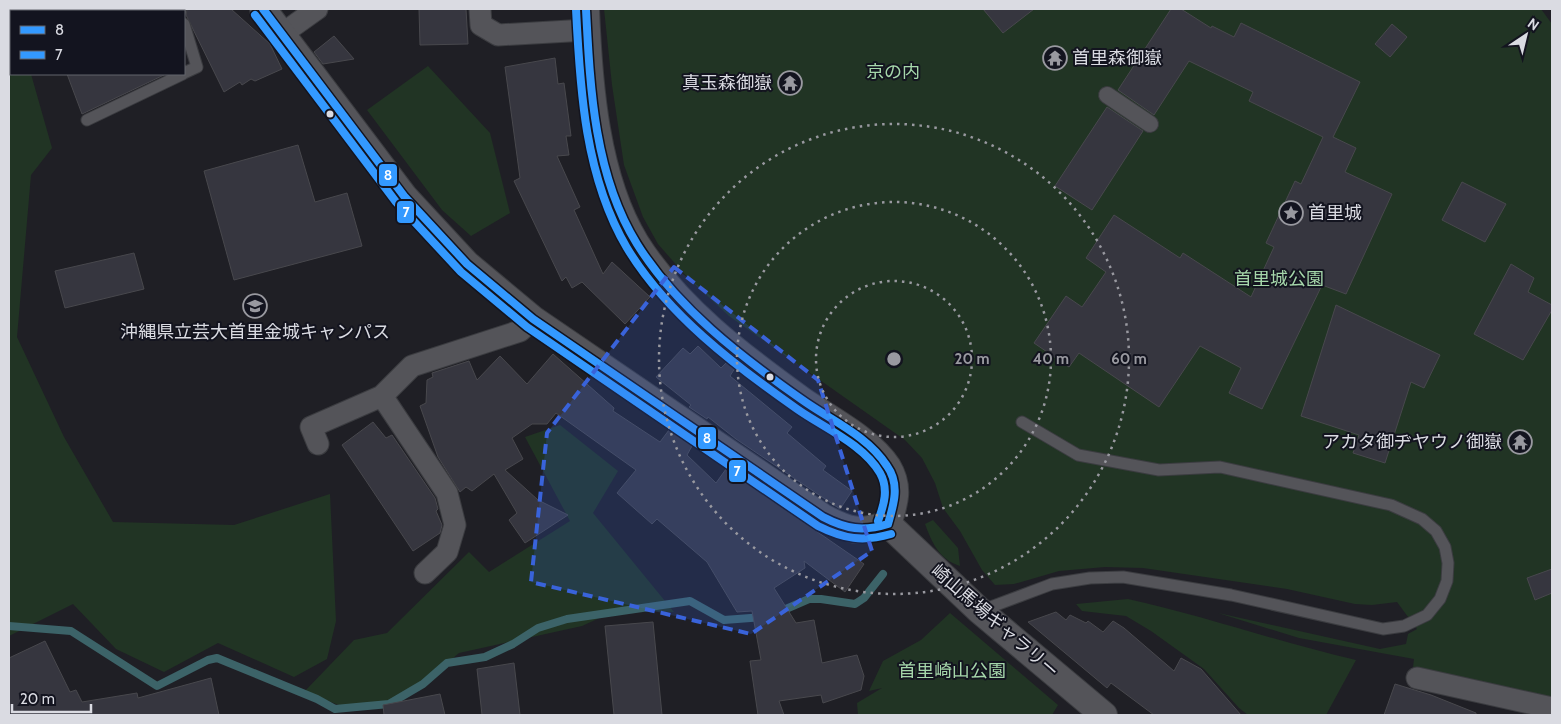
<svg xmlns="http://www.w3.org/2000/svg" width="1561" height="724" viewBox="0 0 1561 724" font-family="Cabin,'Noto Sans JP',sans-serif">
<rect width="100%" height="100%" fill="#1f1f25"/>
<!-- green -->
<path fill="#213424" d="M604 9H1541L1552 24V697L1545 698 1413 667 1414 659 1299 638 1218 613 1380 649 1406 644 1408 634 1417 629 1397 602 1372 605 1355 604 1287 589 1143 568 1105 567 1059 571 1014 584 995 585 982 570 960 531 943 508 935 483 922 458 905 440 729 316 686 276 658 244 643 217 624 165 612 85Z
M11 53V74H31L52 148 31 175 17 337 64 437 113 522 234 525 330 494 336 621 327 659 294 677 218 643 164 672 116 649 73 604 9 636V54Z
M428 66 490 133 510 213 471 236 442 210 367 110Z
M560 425 618 471 593 513 674 612 617 610 582 626 459 653 409 695 355 711 304 692 354 640 387 633 469 552 489 572 570 521 525 437Z
M933 520 958 548 960 566C939 559 932 543 925 524Z
M1128 599C1205 616 1278 642 1356 660L1326 715H1248L1239 708 1204 669 1151 631 1126 616 1082 611 1076 604Z
M950 613 1058 705 1052 715H858L857 703 882 688 869 691 883 661 921 640Z"/>
<g fill="none" stroke-linecap="round" stroke-linejoin="round">
<!-- stream -->
<path stroke="#3c6368" stroke-width="8" d="M779 612 809 599H821L855 604 864 598 883 574
M9 626 71 631 157 686 208 660 217 658 317 699 335 709 389 704 423 684 447 663 485 657 513 644 538 628 567 619 690 601 724 620 764 617"/>
</g>
<!-- building -->
<path fill="#36363f" stroke="#48484d" d="M187 9H231L270 44 282 69 255 81 251 79 242 85 240 82 224 92 186 15Z
M419 9H466L468 44 420 45Z
M983 9H1034L1003 33Z
M1171 9H1181L1211 28 1212 26 1234 37 1241 23 1360 82 1333 137 1356 148 1345 172 1392 194 1346 294 1322 285 1262 409 1229 393 1241 368 1200 346 1159 407 1079 353 1069 367 1034 343 1066 296 1082 307 1106 272 1086 258 1114 215 1180 258 1183 253 1251 297 1274 247 1266 243 1295 181 1301 184 1323 137 1249 101 1253 92 1189 61 1154 115 1118 90Z
M1392 24 1407 37 1390 57 1375 44Z
M334 36 354 59 323 64 314 52Z
M555 58 558 84 564 83 571 136H566L569 155 557 156 580 207 574 210 603 274 612 262 650 297 625 324 582 282 572 288 566 277 562 281 514 181 520 178 505 67Z
M67 74H166L82 114Z
M1107 107 1143 131 1092 210 1055 186Z
M298 145 315 202 347 193 362 246 234 280 204 171Z
M1462 182 1506 204 1485 242 1442 220Z
M134 253 144 289 65 308 55 271Z
M1511 264 1534 278 1528 292 1552 305V310L1523 360 1474 334Z
M1336 305 1440 355 1424 388 1411 382 1385 463 1353 453 1359 435 1301 416Z
M698 346 721 368 727 362 735 368 730 376 792 427 787 433 826 466 823 470 852 491 840 509 736 439 708 417 707 419 689 407 691 405 656 377 683 348 690 354Z
M553 354 614 408 613 411 660 442 669 430 692 446 687 455 716 483 726 469 864 564 845 592 804 561 805 568 774 588 796 623 814 620 822 663 857 655 864 676 861 690 823 703 821 695 779 701 784 715H758L750 661 761 660 752 611 737 612 707 562 657 519 652 524 617 493 636 470 556 413 547 424H532L512 438 523 459 505 470 538 500 568 515 525 543 509 520 517 513 494 474 472 491 466 487 460 492 438 457 420 406 426 403 427 380 433 377 432 373 469 361 477 380 500 356 527 384Z
M373 422 386 438 392 435 435 498 438 509 436 511 442 525 440 533 413 551 342 445Z
M1552 569V593L1535 600 1527 578Z
M1056 612 1066 620 1070 615 1086 623 1088 621 1103 632 1113 621 1124 628 1174 671 1181 658 1201 669 1241 715H1154L1111 683 1107 688 1028 622Z
M653 622 662 715H614L605 626Z
M45 641 70 692 76 690 82 702 137 693 138 698 211 678 219 715H9V658Z
M514 663 520 715H482L477 669Z
M1395 684 1431 695 1476 713V715H1384Z
M440 694 445 715H384L383 705Z"/>
<g fill="none" stroke-linecap="round" stroke-linejoin="round">
<!-- service casing -->
<g stroke="#3b3c40" stroke-width="13">
<path id="service" d="M179 9 180 11
M184 24 197 67 184 73
M87 120 183 74
M980 611 1052 584 1090 578 1123 577 1231 595 1383 629 1404 626 1427 615 1440 599 1447 581 1448 563 1445 547 1436 531 1422 519 1391 505 1220 467 1159 470 1078 455 1022 422"/>
</g>
<!-- pedestrian casing -->
<g stroke="#3b3c40" stroke-width="18">
<path id="pedestrian" d="M1107 95 1150 124"/>
</g>
<!-- minor casing -->
<g stroke="#3b3c40" stroke-width="23">
<path id="minor" d="M480 9 481 25 498 35 587 30
M282 34 317 9
M318 444 311 427 382 396
M425 573 447 552 455 525 447 493 382 396 412 366 520 331 533 319
M1417 678 1552 708"/>
</g>
<!-- tertiary casing -->
<g stroke="#3b3c40" stroke-width="28">
<path id="tertiary" d="M263 9 404 196 467 264 533 319 823 517C849 531 859 534 888 524
M586 9C589 84 596 178 636 243 677 308 741 356 802 400 828 418 871 440 888 467 900 487 895 503 888 524
M888 524 980 611 1104 715"/>
</g>
<!-- service -->
<use href="#service" stroke="#545459" stroke-width="11"/>
<!-- pedestrian -->
<use href="#pedestrian" stroke="#545459" stroke-width="16"/>
<!-- minor -->
<use href="#minor" stroke="#545459" stroke-width="21"/>
<!-- tertiary -->
<use href="#tertiary" stroke="#545459" stroke-width="26"/>
<!-- bus-1 casing -->
<g stroke="#13141f" stroke-width="11">
<path id="bus-1" d="M263 9 404 196 467 264 533 319 823 517C846 529 863 532 888 524
M586 9C590 87 594 175 637 244 677 308 740 356 801 399 830 420 867 435 887 466 900 484 894 504 888 524"/>
</g>
<!-- bus-2 casing -->
<g stroke="#13141f" stroke-width="11">
<path id="bus-2" d="M576 9C580 90 585 177 627 248 667 314 734 365 797 409 824 428 863 444 880 473 889 489 884 505 878 521
M255 15 396 202 461 272 527 327 818 526C844 539 863 542 891 534"/>
</g>
<!-- bus-1 -->
<use href="#bus-1" stroke="#39f" stroke-width="8"/>
<!-- bus-2 -->
<use href="#bus-2" stroke="#39f" stroke-width="8"/>
</g>
<!-- marked area -->
<path fill="#3963da" fill-opacity="0.2" stroke="#3963da" stroke-width="4" stroke-dasharray="10 6" stroke-linejoin="round" d="M674 267 818 380 872 551 751 634 531 582 547 433Z"/>
<!-- distance rings -->
<g fill="none" stroke="#9999a0" stroke-width="2.5" stroke-dasharray="2.5 5">
<circle cx="894" cy="359" r="78"/>
<circle cx="894" cy="359" r="157"/>
<circle cx="894" cy="359" r="235"/>
</g>
<!-- icons -->
<defs>
<g id="temple-ring" transform="scale(1.25)"><circle r="9.5" fill="#13141f" stroke="#9999a0" stroke-width="1.5"/><path d="M0-6L5-2H3V0L6.5 2.5H4V6H1.5V3h-3V6H-4V2.5H-6.5L-3 0V-2H-5Z" fill="#9999a0"/></g>
<g id="sight-ring" transform="scale(1.25)"><circle r="9.5" fill="#13141f" stroke="#9999a0" stroke-width="1.5"/><path d="M0-6L1.8-2.2L6-1.7L2.9 1.2L3.7 5.4L0 3.3L-3.7 5.4L-2.9 1.2L-6-1.7L-1.8-2.2Z" fill="#9999a0"/></g>
<g id="university-ring" transform="scale(1.25)"><circle r="9.5" fill="#13141f" stroke="#9999a0" stroke-width="1.5"/><path d="M0-5L7-2L0 1L-7-2ZM-4 1L0 2.5L4 1V4Q0 6-4 4Z" fill="#9999a0"/></g>
</defs>
<g fill-rule="evenodd">
<use href="#temple-ring" x="1055" y="58"/>
<use href="#temple-ring" x="790" y="83"/>
<use href="#sight-ring" x="1291" y="213"/>
<use href="#university-ring" x="255" y="306"/>
<use href="#temple-ring" x="1520" y="442"/>
</g>
<!-- markers -->
<g fill="#dadbe2" stroke="#13141f" stroke-width="2">
<circle cx="330" cy="114" r="4.5"/>
<circle cx="770" cy="377" r="4.5"/>
</g>
<g text-anchor="middle" stroke-width="4" stroke-linejoin="round" paint-order="stroke">
<!-- poi labels -->
<g font-size="18" fill="#dadbe2" stroke="#13141f" text-anchor="start">
<text x="1072" y="64">首里森御嶽</text>
<text x="772" y="89" text-anchor="end">真玉森御嶽</text>
<text x="1308" y="219">首里城</text>
<text x="255" y="338" text-anchor="middle">沖縄県立芸大首里金城キャンパス</text>
<text x="1502" y="448" text-anchor="end">アカタ御ヂヤウノ御嶽</text>
</g>
<!-- park labels -->
<g font-size="18" fill="#a5d6aa" stroke="#13141f">
<text x="893" y="78">京の内</text>
<text x="1279" y="285">首里城公園</text>
<text x="952" y="677">首里崎山公園</text>
</g>
<!-- street labels -->
<g font-size="18" fill="#dadbe2" stroke="#13141f">
<text transform="translate(995 621) rotate(41)" y="6">崎山馬場ギャラリー</text>
</g>
</g>
<circle cx="894" cy="359" r="8" fill="#9999a0" stroke="#13141f" stroke-width="2.5"/>
<g font-size="15" text-anchor="middle" font-weight="bold" fill="#9999a0" stroke="#13141f" stroke-width="4" stroke-linejoin="round" paint-order="stroke">
<text x="972" y="364">20 m</text>
<text x="1051" y="364">40 m</text>
<text x="1129" y="364">60 m</text>
</g>
<g stroke="#13141f" stroke-width="2">
<rect x="378" y="163" width="20" height="24" rx="5" fill="#39f"/>
<rect x="396" y="200" width="19" height="24" rx="5" fill="#39f"/>
<rect x="697" y="426" width="20" height="24" rx="5" fill="#39f"/>
<rect x="728" y="459" width="19" height="24" rx="5" fill="#39f"/>
</g>
<g font-size="14" text-anchor="middle" font-weight="bold" fill="#fff">
<text x="388" y="180">8</text>
<text x="406" y="217">7</text>
<text x="707" y="443">8</text>
<text x="737" y="476">7</text>
</g>
<!-- border -->
<rect width="1561" height="724" fill="none" stroke="#dadbe2" stroke-width="20"/>
<!-- legend -->
<rect x="10" y="10" width="175" height="65" fill="#13141f" stroke="#63646d"/>
<rect x="20" y="26" width="25" height="8" fill="#3399ff" stroke="#63646d"/>
<text x="55" y="35" font-size="15" fill="#dadbe2">8</text>
<rect x="20" y="51" width="25" height="8" fill="#3399ff" stroke="#63646d"/>
<text x="55" y="60" font-size="15" fill="#dadbe2">7</text>
<!-- north arrow -->
<g transform="translate(1526 35) rotate(35)" stroke="#13141f" stroke-width="4" paint-order="stroke">
<path d="M0-4L9 19L0 12L-9 19Z" fill="#dadbe2"/>
<text y="-8" font-size="14" font-weight="bold" text-anchor="middle" fill="#dadbe2">N</text>
</g>
<!-- scale -->
<path d="M12 704v8h79v-8" fill="none" stroke="#dadbe2" stroke-width="2.5"/>
<text x="20" y="704" font-size="15" fill="#dadbe2" stroke="#13141f" stroke-width="4" paint-order="stroke">20 m</text>
</svg>
